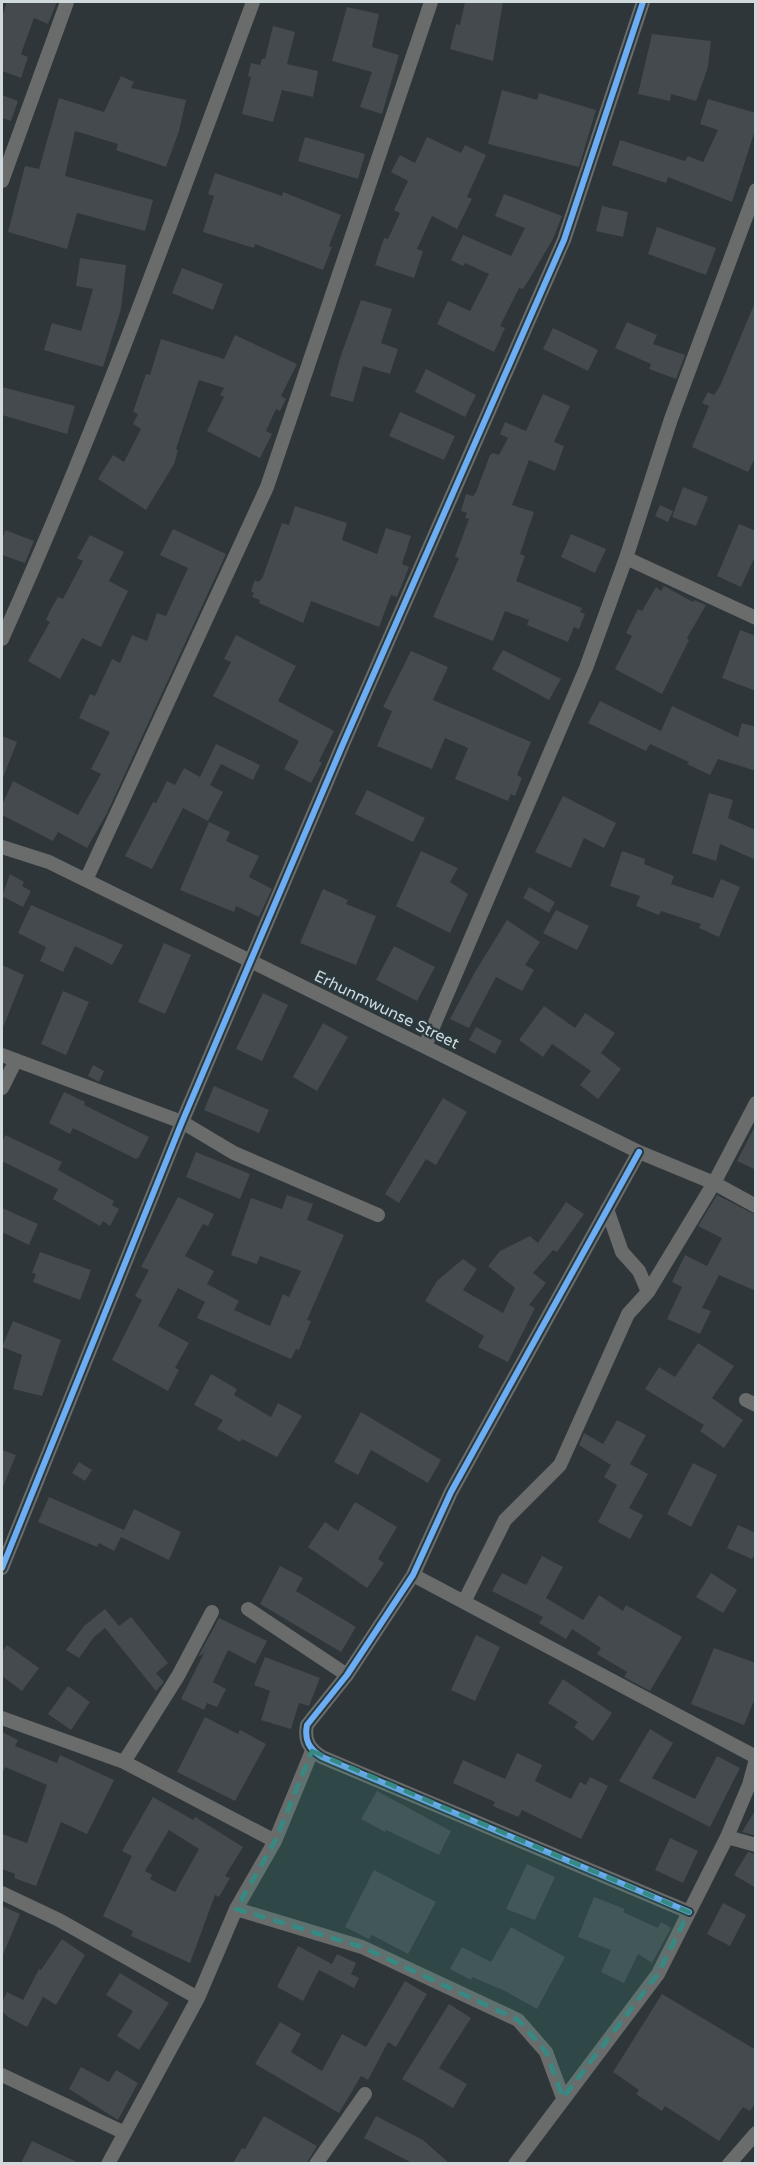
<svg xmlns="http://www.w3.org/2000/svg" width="757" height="2165" viewBox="0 0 757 2165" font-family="'Varela Round',sans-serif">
<rect width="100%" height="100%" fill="#2e3639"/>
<!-- building -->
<path fill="#444a4e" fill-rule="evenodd" d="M7 2H57L48 24 34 18 21 54 28 57 21 78 2 71V17Z
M465 2H503L493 61 450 49 456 24 460 25Z
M347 7 379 14 372 47 399 55 382 114 360 107 372 72 332 61Z
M273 26 295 32 287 64 318 71 313 97 282 90 273 122 242 114 251 77 248 76 251 63 260 65 262 59H265Z
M652 34 711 41 708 67 696 101 671 94 670 101 638 94Z
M121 76 134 82 131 88 186 100 179 131 166 167 116 150 118 144 75 131 65 176 153 200 145 231 77 213 67 249 8 232 25 166 39 169 59 98 104 112Z
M502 90 537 100 539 93 596 110 579 167 488 144Z
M2 95 18 101 11 121 2 118Z
M708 99 756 113V127L732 202 668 177 666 183 612 165 620 140 685 161 688 156 703 162 718 130 700 124Z
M305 137 365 154 358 179 298 161Z
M427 137 461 153 465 145 486 155 467 197 472 199 457 229 432 216 417 249 423 251 414 278 375 265 384 238 388 239 400 213 394 210 408 181 391 172 400 155 415 163Z
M215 173 282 196 283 192 341 215 329 246 332 247 323 270 255 244 254 248 203 232 214 196 208 194Z
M504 194 562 216 553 239 527 283 523 289 519 288 500 326 505 328 494 352 437 324 448 301 470 311 489 274 465 263 463 266 451 260 463 235 511 256 525 228 495 216Z
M602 206 628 212 623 237 596 231Z
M657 227 716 248 706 275 648 254Z
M80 258 126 265 121 309 103 367 44 350 52 323 81 331 93 289 76 286Z
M182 268 223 284 213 310 172 293Z
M361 300 392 309 381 343 398 349 390 374 363 366 353 402 330 396 340 358Z
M756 300V456L748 472 692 447 709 406 702 403 708 392 714 395 720 386Z
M627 322 657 335 653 344 685 355 676 379 649 369 651 364 615 348Z
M553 328 598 350 588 371 543 349Z
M235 335 297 364 281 396 286 399 280 411 276 409 266 431 272 434 260 458 207 431 224 397 220 395 224 388 199 380 176 449 178 450 174 464 146 510 98 479 113 455 124 462 141 429 133 424 138 414 133 412 146 374 150 375 161 339 224 359Z
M426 369 476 395 465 417 415 392Z
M2 387 75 406 67 434 2 415Z
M543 394 570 406 554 442 564 446 555 471 529 460 512 505 534 512 520 554 525 556 516 581 582 608 580 612 585 614 579 629 574 627 568 642 527 625 529 620 505 611 493 641 433 617 459 558 455 557 469 519 465 518 467 513 461 511 466 494 473 496 476 492 490 455 493 453 499 455 508 438 500 434 505 422 526 431Z
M400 412 455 436 444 460 389 436Z
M683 487 708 497 696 526 672 517Z
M660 505 673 511 668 522 655 516Z
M295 506 347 523 342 540 377 554 386 528 411 536 402 564 409 567 397 597 391 595 379 627 311 601 303 623 259 603 260 600 252 597 254 593 251 591 255 580 258 582 262 579 282 523 289 525Z
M739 524 756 531V554L741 587 717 576Z
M173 529 226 554 107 813 87 848 58 832 53 841 2 815V805L13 781 78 815 101 774 91 769 110 732 79 718 90 694 95 696 112 659 120 663 132 635 147 641 157 613 166 616 188 568 160 555Z
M5 530 34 541 25 563 2 555V541Z
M571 534 606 549 595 573 561 557Z
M90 535 124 552 109 581 128 591 101 647 82 638 60 679 28 661 50 622 46 620 51 609 58 597 63 599 83 561 77 558Z
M664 586 693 602 694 600 706 605 687 638 689 640 662 694 615 669 632 636 626 633 638 609 642 611 656 587 661 591Z
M740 630 756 636V691L722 678Z
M236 635 296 666 278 701 334 731 319 761 322 763 311 783 284 769 299 741 213 696 231 662 224 659Z
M503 650 561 679 549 700 492 669Z
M411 651 448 667 433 700 531 742 517 775 522 778 515 796 511 794 508 801 455 779 468 748 445 738 432 769 377 746 392 711 383 707Z
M600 701 661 731 672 706 738 737 742 723 756 727V771L718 759 710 775 687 764 689 762 650 744 646 751 588 723Z
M2 736 17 742 2 780Z
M216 744 260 765 253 780 221 764 210 785 223 792 208 821 183 808 152 869 125 856 153 802 156 803 167 781 175 785 184 768 200 777Z
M367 790 425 818 413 842 355 814Z
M709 793 733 800 728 818 756 830V860L720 844 716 861 692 853Z
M563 796 616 823 604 848 584 838 571 868 535 852Z
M209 822 230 832 226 841 259 856 249 877 272 889 259 917 236 906 234 912 180 890Z
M421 851 458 868 450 882 468 894 450 933 396 906Z
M622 851 645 859 644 864 674 876 671 884 713 898 721 879 740 887 719 937 699 928 701 924 661 911 659 915 636 906 640 896 610 886Z
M10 874 24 882 22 886 31 891 23 907 2 896Z
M529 887 555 902 549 913 523 898Z
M323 889 348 900 346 904 376 916 356 965 300 943Z
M31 905 123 945 112 965 75 946 63 972 40 961 46 947 18 933Z
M556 910 589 926 577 950 543 933Z
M507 920 540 942 525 965 534 970 522 991 496 977 469 1028 450 1019 475 972Z
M164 943 191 955 165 1014 138 1002Z
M394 946 435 967 417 1001 376 980Z
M2 965 24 975 2 1030Z
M63 991 89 1002 66 1055 41 1044Z
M263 993 288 1005 262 1061 236 1049Z
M544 1006 575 1028 585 1013 615 1033 601 1053 621 1069 598 1099 580 1085 591 1071 552 1044 543 1057 519 1040Z
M323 1023 348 1037 317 1091 293 1077Z
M476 1027 502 1041 495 1054 469 1040Z
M93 1065 104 1071 99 1082 88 1076Z
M214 1086 269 1110 259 1133 204 1110Z
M64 1092 85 1102 84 1105 149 1137 139 1157 136 1159 73 1128 70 1134 49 1123Z
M443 1098 467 1112 436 1165 426 1159 399 1203 385 1194Z
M756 1124V1170L737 1161Z
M5 1135 62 1162 58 1170 114 1201 112 1205 119 1209 110 1226 103 1221 100 1226 53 1199 58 1189 2 1161V1142Z
M196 1152 250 1174 240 1199 186 1177Z
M287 1195 313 1204 307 1220 344 1235 307 1320 311 1321 299 1350 296 1349 291 1359 197 1318 205 1302 178 1288 158 1326 189 1343 175 1368 179 1370 168 1391 112 1360 142 1300 135 1296 149 1270 141 1267 178 1197 214 1214 208 1226 203 1224 185 1256 214 1271 207 1284 239 1301 234 1310 270 1326 283 1294 289 1297 301 1271 260 1256 257 1264 231 1255 251 1198 282 1209Z
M717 1195 756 1215V1291L719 1275 702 1308 711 1311 700 1334 667 1319 682 1287 672 1282 685 1255 707 1266 722 1238 698 1226Z
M566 1202 584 1214 557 1252 553 1250 533 1273 546 1283 529 1305 535 1308 508 1362 478 1347 484 1336 425 1301 437 1281 463 1259 477 1269 463 1290 503 1313 515 1288 488 1266 500 1251 530 1236 538 1243Z
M2 1208 38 1224 29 1245 2 1232Z
M40 1252 91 1270 80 1300 33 1282 36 1274 32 1273Z
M13 1321 61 1340 42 1396 13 1389 22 1355 2 1347Z
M698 1343 734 1366 712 1398 743 1420 724 1448 700 1431 704 1425 645 1389 659 1367 675 1377Z
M211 1374 237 1389 234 1395 271 1417 278 1403 302 1416 277 1457 242 1439 240 1442 217 1429 223 1420 194 1405Z
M361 1412 441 1460 428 1483 371 1450 358 1475 334 1462Z
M617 1420 646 1435 630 1464 648 1474 629 1508 643 1515 630 1539 598 1522 617 1485 604 1477 611 1465 579 1445 584 1433 603 1444Z
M2 1450 16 1455 2 1489Z
M79 1462 92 1470 85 1481 72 1473Z
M693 1463 717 1475 691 1527 667 1514Z
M49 1497 124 1530 134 1509 181 1532 169 1560 121 1537 114 1551 99 1543 97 1547 38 1522Z
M355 1502 397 1527 378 1559 384 1563 367 1588 308 1547 325 1522 338 1531Z
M738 1525 756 1533V1552L752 1559 727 1548Z
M542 1556 563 1567 546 1598 583 1620 599 1595 623 1611 626 1605 682 1637 650 1691 624 1677 627 1672 597 1654 601 1648 572 1629 566 1639 539 1623 543 1617 492 1591 502 1573 526 1585Z
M280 1566 303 1578 296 1591 356 1627 341 1652 260 1604Z
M711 1573 737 1590 723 1613 696 1597Z
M105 1609 119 1626 131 1617 168 1663 156 1673 164 1682 156 1691 105 1628 94 1637 79 1658 66 1650 84 1626Z
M219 1618 267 1641 255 1664 228 1650 213 1682 226 1689 217 1707 207 1703 204 1710 181 1699 204 1653 198 1657Z
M476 1635 500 1647 475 1701 451 1690Z
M7 1645 39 1668 22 1691 2 1676V1652Z
M714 1648 756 1663V1696L744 1725 691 1704Z
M265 1657 320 1678 309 1706 299 1703 291 1729 261 1720 270 1691 254 1685Z
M563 1679 612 1713 593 1741 574 1727 578 1722 548 1703Z
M68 1686 90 1702 71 1730 48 1714Z
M205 1717 238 1734 240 1730 266 1744 235 1801 177 1772Z
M650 1729 673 1743 652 1778 695 1799 717 1756 740 1768 710 1827 619 1781Z
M2 1732 18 1740 15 1746 57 1763 60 1755 114 1780 87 1834 61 1822 36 1886 14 1878 15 1874 2 1869V1834L27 1843 47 1785 5 1767 2 1774Z
M517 1753 542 1765 535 1781 571 1799 580 1782 586 1785 590 1777 608 1786 581 1839 522 1810 518 1817 493 1806 495 1802 453 1783 463 1760 505 1779Z
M377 1791 451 1831 439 1855 386 1830 385 1832 361 1819Z
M153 1797 193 1820 195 1817 243 1847 225 1876 230 1878 219 1897 215 1895 190 1963 131 1936 133 1931 103 1916 132 1856 122 1851ZM169 1830 199 1849 175 1892 150 1879 152 1875 145 1871Z
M756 1809V1836L742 1832Z
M670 1838 698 1851 683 1883 655 1870Z
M748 1852 756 1854V1888L734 1875Z
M527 1864 555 1877 535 1920 506 1909Z
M374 1870 436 1902 408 1954 372 1935 369 1939 345 1927Z
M594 1897 625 1909 623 1912 658 1928 661 1922 671 1928 652 1963 638 1954 624 1983 601 1972 611 1950 578 1937Z
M723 1903 746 1915 730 1946 707 1934Z
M2 1906 20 1914 2 1957Z
M511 1927 565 1957 537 2009 503 1990 472 1977 471 1980 450 1969 462 1947 491 1962Z
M62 1939 85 1955 56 2005 43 1997 27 2027 8 2017 2 2011V2002L7 1992 23 2000 39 1969 41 1970Z
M298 1946 332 1964 337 1954 356 1963 351 1974 359 1978 354 1988 319 1970 303 2001 277 1987Z
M120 1973 169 2003 139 2050 117 2036 133 2011 106 1995Z
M405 1981 427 1994 396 2047 388 2042 368 2080 361 2076 339 2113 255 2064 280 2022 301 2034 291 2052 322 2071 342 2034 366 2047Z
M662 1994 756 2050V2102L750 2111 743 2107 719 2141 665 2106 662 2111 636 2094 639 2090 613 2072Z
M449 2004 471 2018 439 2068 467 2084 453 2108 402 2079Z
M81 2067 109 2082 116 2070 138 2083 118 2120 69 2089Z
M264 2116 317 2146 307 2163H233L242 2148 245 2149Z
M376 2116 423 2140 449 2163H412L364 2138Z
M32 2141 79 2163H21Z"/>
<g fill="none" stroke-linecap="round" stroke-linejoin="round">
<!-- street -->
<path stroke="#6a6b6b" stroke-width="14" d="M2 181 67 2
M626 558 756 618
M2 639C96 431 174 216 253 2
M2 847 49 862 639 1152 714 1183 756 1206
M86 880 267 487 431 2
M425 1046 586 668 626 558 671 419 756 190
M2 1055 182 1122 234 1153 378 1215
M2 1088 16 1060
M639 1152 451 1492 413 1575 347 1675 307 1725C304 1740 309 1749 322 1757L689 1912
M607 1209 622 1252 639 1271 648 1292
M746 1400 756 1405
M2 1568 182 1122 343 744 564 240 643 2
M413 1575 756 1757
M464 1602 505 1520 560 1465 628 1314 648 1292 714 1183 756 1103
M248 1609 347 1675
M2 1718 124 1762 275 1841
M124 1762 178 1676 212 1612
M727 1837 756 1845
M2 1893 59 1920 198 1998
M236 1909 362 1947 518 2020 546 2052 563 2098
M2 2075 125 2133
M108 2164 198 1998 236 1909 275 1841 312 1751
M316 2164 365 2094
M515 2164 658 1974 727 1837 749 1785 756 1759
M729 2164 756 2133"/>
<!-- cycleway casing -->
<g stroke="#29393d" stroke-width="10">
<path id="cycleway" d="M639 1152 451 1492 413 1575 347 1675 307 1725C304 1740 309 1749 322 1757L689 1912
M2 1568 182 1122 343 744 564 240 643 2"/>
</g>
<!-- cycleway -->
<use href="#cycleway" stroke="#6dadf4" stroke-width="6"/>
</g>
<!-- marked area -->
<path fill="#368a84" fill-opacity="0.2" stroke="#368a84" stroke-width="4.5" stroke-dasharray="12 8" stroke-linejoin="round" d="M312 1751 689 1912 658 1974 563 2098 546 2052 518 2020 362 1947 236 1909 275 1841Z"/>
<g text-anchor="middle" stroke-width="4.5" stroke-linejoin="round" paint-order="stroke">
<!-- street labels -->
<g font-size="16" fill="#d0d9dc" stroke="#29393d">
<text transform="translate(387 1009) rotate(26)" y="6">Erhunmwunse Street</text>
</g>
</g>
<!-- border -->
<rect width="757" height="2165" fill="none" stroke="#d0d9dc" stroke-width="6"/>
</svg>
